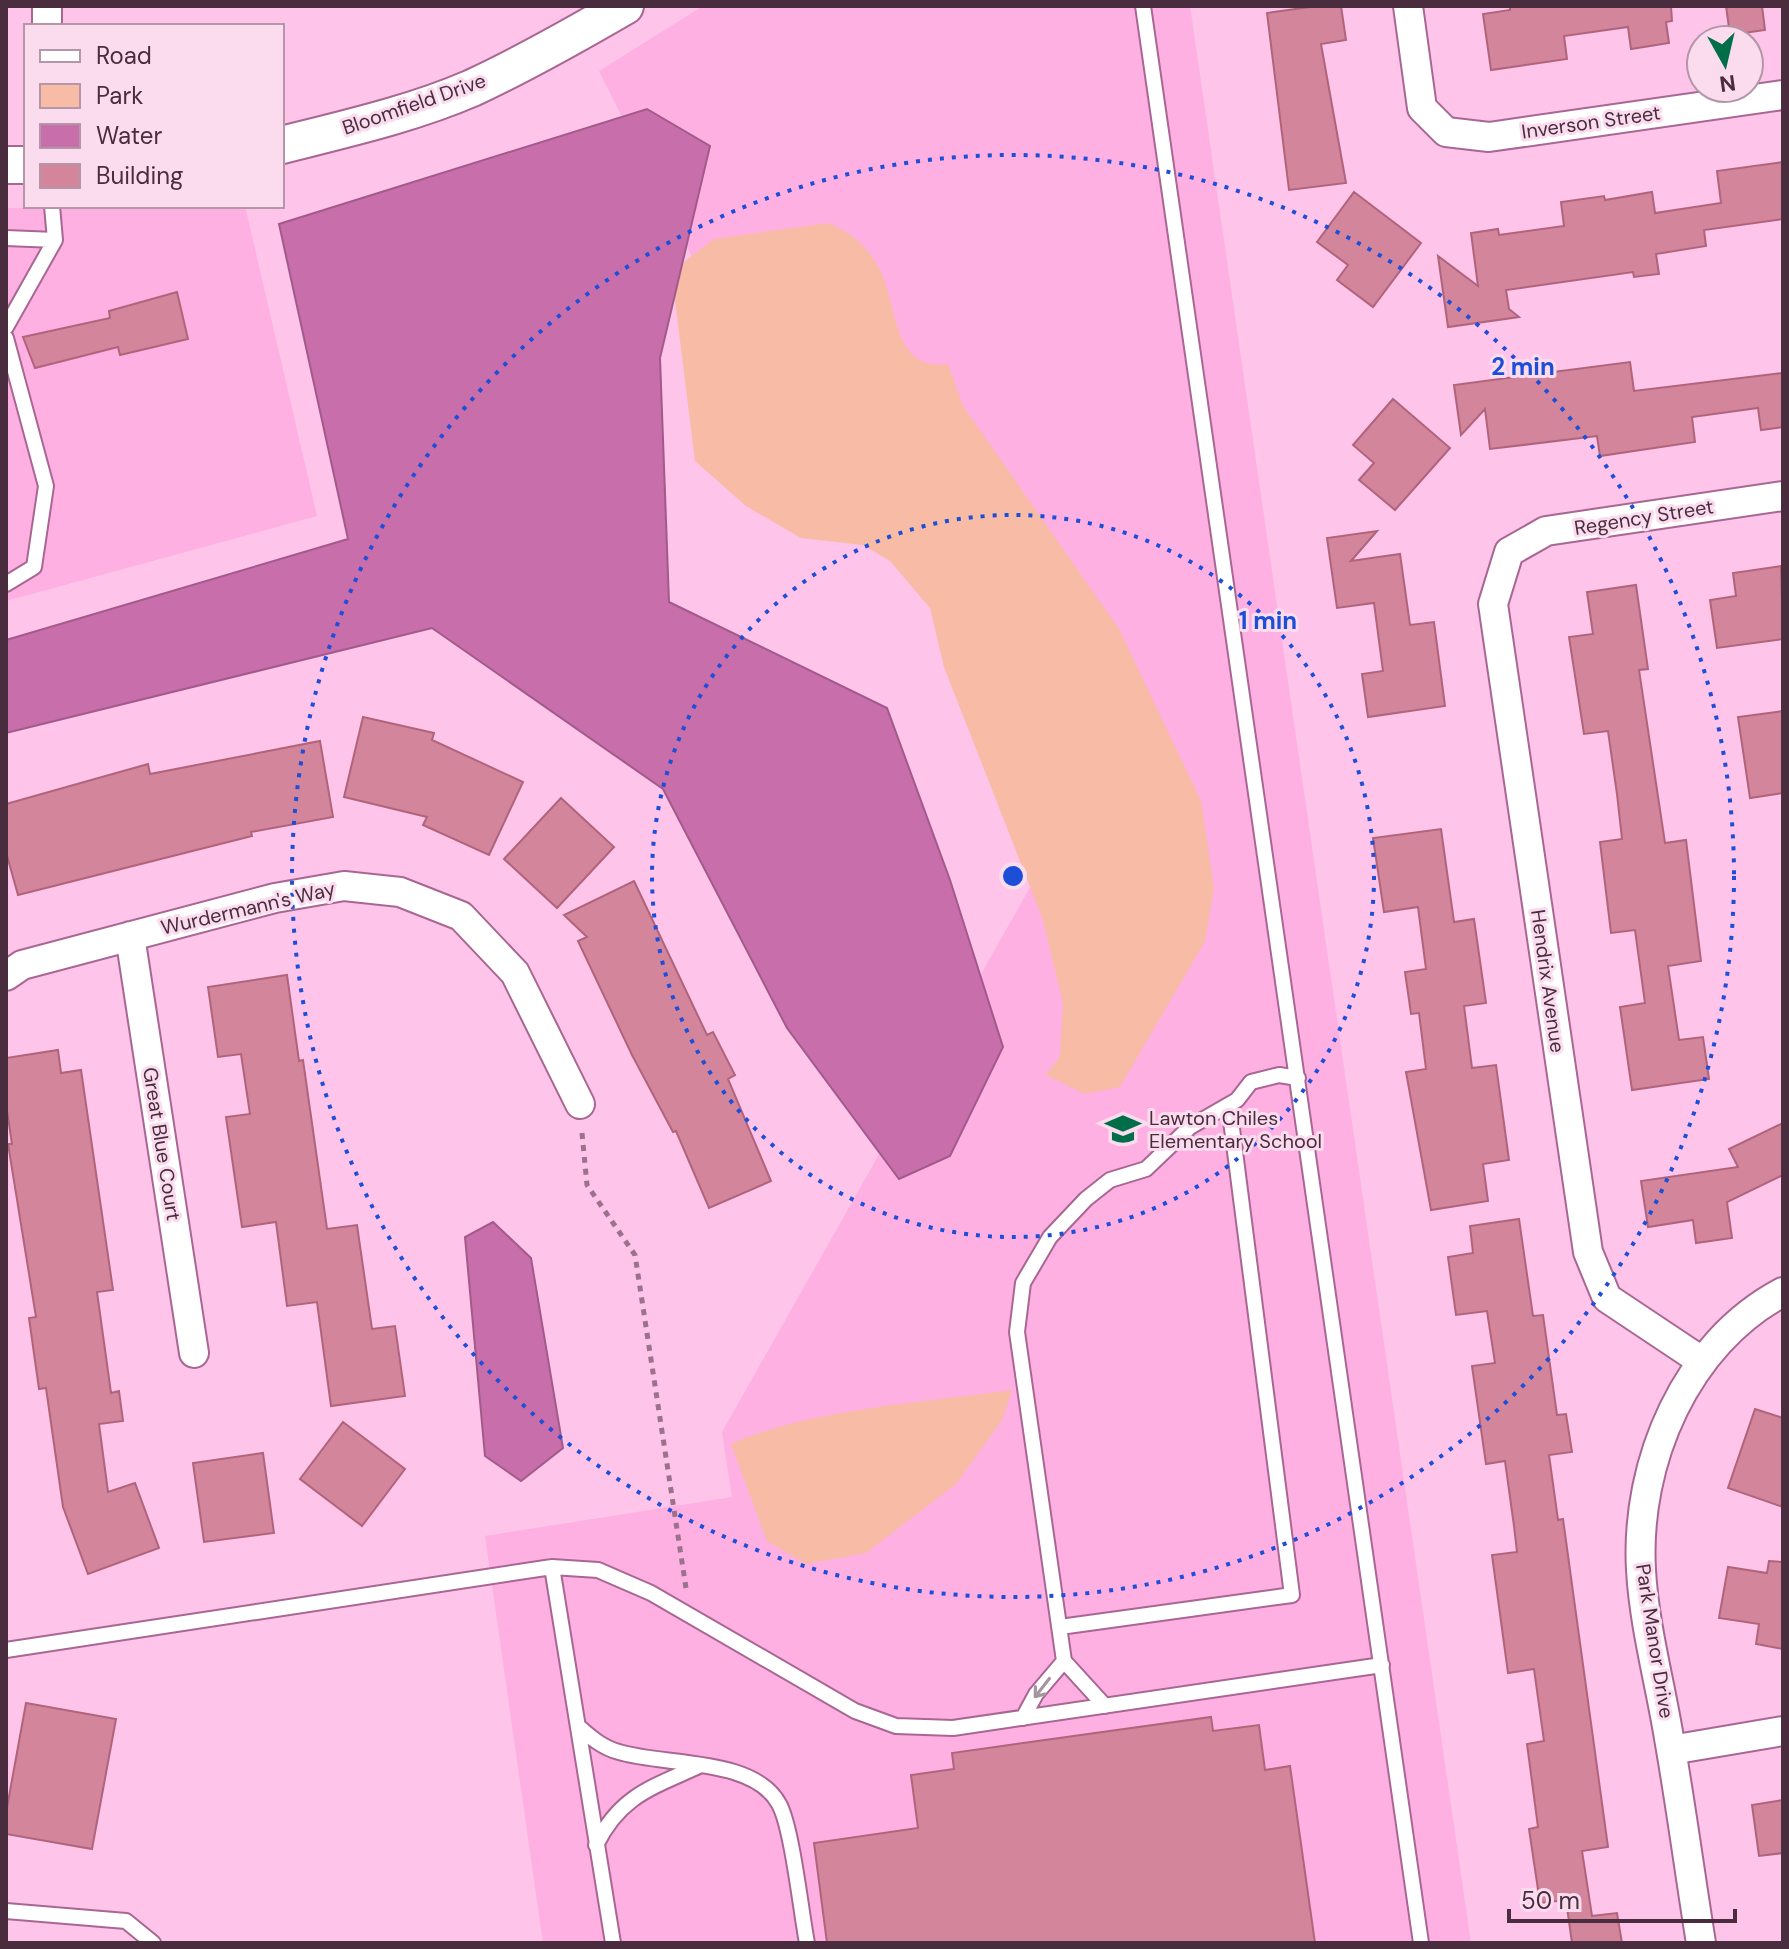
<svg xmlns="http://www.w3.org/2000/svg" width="1789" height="1949" viewBox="0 0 1789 1949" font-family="'DM Sans',sans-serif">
<rect width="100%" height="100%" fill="#fec4e9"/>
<!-- built -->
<path fill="#feb0e2" d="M703 6H1190L1471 1943H543L485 1536 732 1497 722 1432 1045 861 888 472 709 291 599 71Z
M245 206 317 516 6 601V208Z"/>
<!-- green -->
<path fill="#f8bba5" d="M828 223C850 231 868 247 879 268 898 303 891 372 948 364L963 406 1119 629 1201 801 1214 888 1205 941 1120 1087 1085 1094 1046 1075 1060 1056 1063 1003 1043 920 944 667 930 608 890 561 863 545 801 538 746 506 695 461 674 292 684 262 714 239Z
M1012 1390 1002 1420 956 1484 866 1553 806 1564 767 1541 731 1444C814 1408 922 1403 1012 1390Z"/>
<!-- water -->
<path fill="#c86eab" stroke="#a25a8b" stroke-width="2" d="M647 109 710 146 660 358 669 602 887 708 950 880 1003 1047 950 1156 899 1179 787 1028 663 789 432 628 6 733V640L348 539 279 224Z
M493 1222 531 1258 563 1448 521 1481 485 1456 465 1237Z"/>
<!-- building -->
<path fill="#d3859c" stroke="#b0647c" stroke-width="2" d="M1317 6H1341L1346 40 1321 44 1346 183 1289 190 1267 13Z
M1510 6H1671L1672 21 1666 22 1669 43 1631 49 1628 27 1564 36 1567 59 1491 70 1483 14 1510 10Z
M1726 6H1762L1765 30 1730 35Z
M1783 162V219L1704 230 1706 246 1656 254 1659 274 1634 277 1633 272 1506 290 1509 309 1519 317 1448 327 1438 256 1478 286 1471 233 1498 229 1499 235 1564 226 1561 202 1604 196 1605 200 1652 192 1655 213 1721 203 1717 171Z
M1354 192 1421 243 1373 307 1337 280 1348 265 1317 242Z
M177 292 188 339 120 355 118 347 35 368 23 337 110 318 109 311Z
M1630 362 1634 391 1783 373V427L1761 430 1758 408 1692 417 1695 442 1600 456 1597 436 1490 449 1485 409 1461 435 1454 385Z
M1393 399 1450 448 1395 510 1359 480 1374 463 1353 445Z
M1377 531 1351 561 1400 554 1410 625 1434 622 1445 706 1368 717 1362 674 1383 671 1374 603 1337 608 1327 538Z
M1781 566 1783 639 1717 648 1710 600 1736 596 1733 573Z
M1636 585 1648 669 1639 670 1665 843 1686 840 1701 961 1668 966 1679 1040 1703 1037 1709 1079 1632 1090 1620 1007 1645 1003 1635 930 1611 933 1600 842 1622 839 1617 794 1608 731 1584 734 1569 637 1593 634 1587 592Z
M1783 711V793L1750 798 1738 717Z
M363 717 434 733 432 740 523 782 489 855 423 825 427 817 344 797Z
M320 741 333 817 251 832 252 836 18 895 6 852V804L148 764 150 774Z
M561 798 614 847 557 908 504 859Z
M1441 829 1454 922 1474 919 1486 1003 1464 1006 1472 1068 1496 1065 1509 1160 1483 1164 1488 1201 1431 1210 1406 1072 1426 1069 1419 1013 1411 1014 1405 972 1426 969 1418 907 1384 912 1373 838Z
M634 881 707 1035 713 1032 735 1075 728 1079 771 1181 709 1208 676 1131 673 1132 632 1055 578 941 587 937 564 915Z
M287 975 299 1061 303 1060 327 1229 357 1225 372 1329 395 1326 405 1396 331 1406 317 1302 287 1306 276 1222 242 1227 226 1117 250 1114 241 1054 218 1057 208 987Z
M58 1050 61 1073 81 1070 113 1290 97 1292 111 1393 119 1391 123 1421 99 1424 108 1492 135 1483 159 1548 88 1574 63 1507 46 1388 39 1389 29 1318 36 1317 8 1144H12L6 1104V1058Z
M1783 1123V1175L1727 1202 1732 1238 1696 1243 1693 1220 1648 1227 1641 1181 1738 1167 1729 1149Z
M1519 1219 1533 1316 1543 1315 1557 1415 1566 1414 1572 1452 1549 1455 1558 1520 1563 1519 1608 1847 1582 1851 1592 1916 1617 1913 1622 1943H1572L1566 1900 1540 1903 1529 1829 1538 1827 1527 1744 1544 1741 1534 1669 1508 1673 1492 1555 1517 1552 1514 1526 1505 1461 1486 1464 1472 1366 1495 1363 1487 1311 1456 1315 1448 1257 1473 1253 1470 1226Z
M1755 1409 1783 1418V1507L1728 1488Z
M343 1422 405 1469 362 1526 300 1479Z
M263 1453 274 1533 204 1542 193 1463Z
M1769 1561 1783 1562V1649L1756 1644 1759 1624 1719 1618 1728 1567 1767 1573Z
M26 1703 116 1719 92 1849 6 1834V1813Z
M1211 1717 1213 1731 1259 1725 1265 1770 1290 1766 1315 1943H827L814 1843 918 1828 911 1775 954 1769 952 1753Z
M1783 1800V1853L1759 1856 1752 1805Z"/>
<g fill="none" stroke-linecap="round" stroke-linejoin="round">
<!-- service casing -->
<g stroke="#a86792" stroke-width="18">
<path id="service" d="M1143 6 1421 1943
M6 238 55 240
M6 327 55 240 52 206
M6 338 46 486 34 567 6 584
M552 1567 613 1943
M1060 1627 1292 1595 1229 1105
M6 1650 552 1567 598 1570 651 1593 855 1711 896 1726 953 1728 1382 1665
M1105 1706 1064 1661 1017 1332 1023 1283 1050 1237 1086 1199 1110 1180 1146 1169 1190 1127 1237 1100 1251 1082 1279 1075 1298 1078
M1023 1718 1036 1694 1064 1661
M578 1726C590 1737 603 1748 619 1752 664 1766 754 1757 779 1804 792 1827 801 1912 807 1943
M596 1845C620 1796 651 1788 699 1766
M6 1911 126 1921 153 1943"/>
</g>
<!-- minor casing -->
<g stroke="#a86792" stroke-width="32">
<path id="minor" d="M47 6V26
M1408 6 1422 108 1446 132 1489 137 1783 95
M130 936 194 1353
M6 976 22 965 275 898 344 886 400 892 461 916 515 973 580 1104
M1700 1360 1607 1298 1588 1252 1493 604 1509 552 1546 531 1783 496
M1671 1750 1783 1731
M1701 1943C1690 1875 1681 1806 1669 1738 1660 1683 1644 1625 1641 1570 1635 1462 1686 1343 1783 1292"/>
</g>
<!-- tertiary casing -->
<g stroke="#a86792" stroke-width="40">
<path id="tertiary" d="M282 145C345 129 412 114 472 88 524 64 575 35 625 6
M6 165H26"/>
</g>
<!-- path -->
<path stroke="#9b728c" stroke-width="5" stroke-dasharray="6 6" stroke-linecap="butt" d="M582 1133 587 1185 635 1255 686 1588"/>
<!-- service -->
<use href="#service" stroke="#fff" stroke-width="14"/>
<!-- minor -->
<use href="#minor" stroke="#fff" stroke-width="28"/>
<!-- tertiary -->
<use href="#tertiary" stroke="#fff" stroke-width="36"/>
</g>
<!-- one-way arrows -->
<defs><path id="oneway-shaft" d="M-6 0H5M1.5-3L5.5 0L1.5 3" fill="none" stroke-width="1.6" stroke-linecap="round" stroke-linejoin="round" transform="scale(2)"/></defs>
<use stroke="#a4969f" href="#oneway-shaft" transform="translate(1042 1688) rotate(128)"/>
<!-- distance rings -->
<g fill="none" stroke="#1d4ed8" stroke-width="4" stroke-dasharray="4 8">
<circle cx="1013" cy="876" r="361"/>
<circle cx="1013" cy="876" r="721"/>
</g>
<!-- icons -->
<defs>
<g id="school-bare" transform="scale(2.76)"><path d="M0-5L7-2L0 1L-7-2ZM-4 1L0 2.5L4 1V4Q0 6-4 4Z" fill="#006f49" stroke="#fadcee" stroke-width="2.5" paint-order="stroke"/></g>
</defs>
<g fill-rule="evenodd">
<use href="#school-bare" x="1123" y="1129"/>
</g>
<g text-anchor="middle" stroke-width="6" stroke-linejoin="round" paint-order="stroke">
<!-- street labels -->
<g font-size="20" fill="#492d3f" stroke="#fadcee">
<text transform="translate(414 104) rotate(-19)" y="7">Bloomfield Drive</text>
<text transform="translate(1591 122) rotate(-8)" y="7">Inverson Street</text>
<text transform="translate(1644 517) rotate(-9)" y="7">Regency Street</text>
<text transform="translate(248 908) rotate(-13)" y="7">Wurdermann's Way</text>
<text transform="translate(1548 981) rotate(82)" y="7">Hendrix Avenue</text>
<text transform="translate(162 1144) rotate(81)" y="7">Great Blue Court</text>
<text transform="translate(1655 1641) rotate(81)" y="7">Park Manor Drive</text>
</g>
<!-- poi labels -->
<g font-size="20" fill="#492d3f" stroke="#fadcee" text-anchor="start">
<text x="1149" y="1125">Lawton Chiles<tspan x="1149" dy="23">Elementary School</tspan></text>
</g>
</g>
<circle cx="1013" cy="876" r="12" fill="#1d4ed8" stroke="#fadcee" stroke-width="4"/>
<g font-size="24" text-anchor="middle" font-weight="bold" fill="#1d4ed8" stroke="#fadcee" stroke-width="6" stroke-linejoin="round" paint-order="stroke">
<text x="1523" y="375">2 min</text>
<text x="1268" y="629">1 min</text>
</g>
<!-- border -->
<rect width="1789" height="1949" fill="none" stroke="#492d3f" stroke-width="16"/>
<!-- legend -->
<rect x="24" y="24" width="260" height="184" fill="#fadcee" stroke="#b396a8" stroke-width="2"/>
<rect x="40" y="50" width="40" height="12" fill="#ffffff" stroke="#b396a8" stroke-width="2"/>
<text x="96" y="64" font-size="24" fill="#492d3f">Road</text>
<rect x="40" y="84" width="40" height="24" fill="#f8bba5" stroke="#b396a8" stroke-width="2"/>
<text x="96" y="104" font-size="24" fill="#492d3f">Park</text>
<rect x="40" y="124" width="40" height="24" fill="#c86eab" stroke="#b396a8" stroke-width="2"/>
<text x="96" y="144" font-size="24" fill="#492d3f">Water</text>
<rect x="40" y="164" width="40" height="24" fill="#d3859c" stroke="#b396a8" stroke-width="2"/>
<text x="96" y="184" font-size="24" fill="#492d3f">Building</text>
<!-- north arrow -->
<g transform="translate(1725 64) rotate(172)"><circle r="38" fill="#fadcee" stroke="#b396a8" stroke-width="2"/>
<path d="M0-6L14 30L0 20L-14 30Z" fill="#006f49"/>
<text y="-12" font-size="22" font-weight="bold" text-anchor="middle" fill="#492d3f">N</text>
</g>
<!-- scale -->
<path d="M1509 1909v12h226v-12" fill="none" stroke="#492d3f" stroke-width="4"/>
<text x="1521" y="1909" font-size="24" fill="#492d3f" stroke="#fadcee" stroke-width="6" paint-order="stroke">50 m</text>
</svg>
